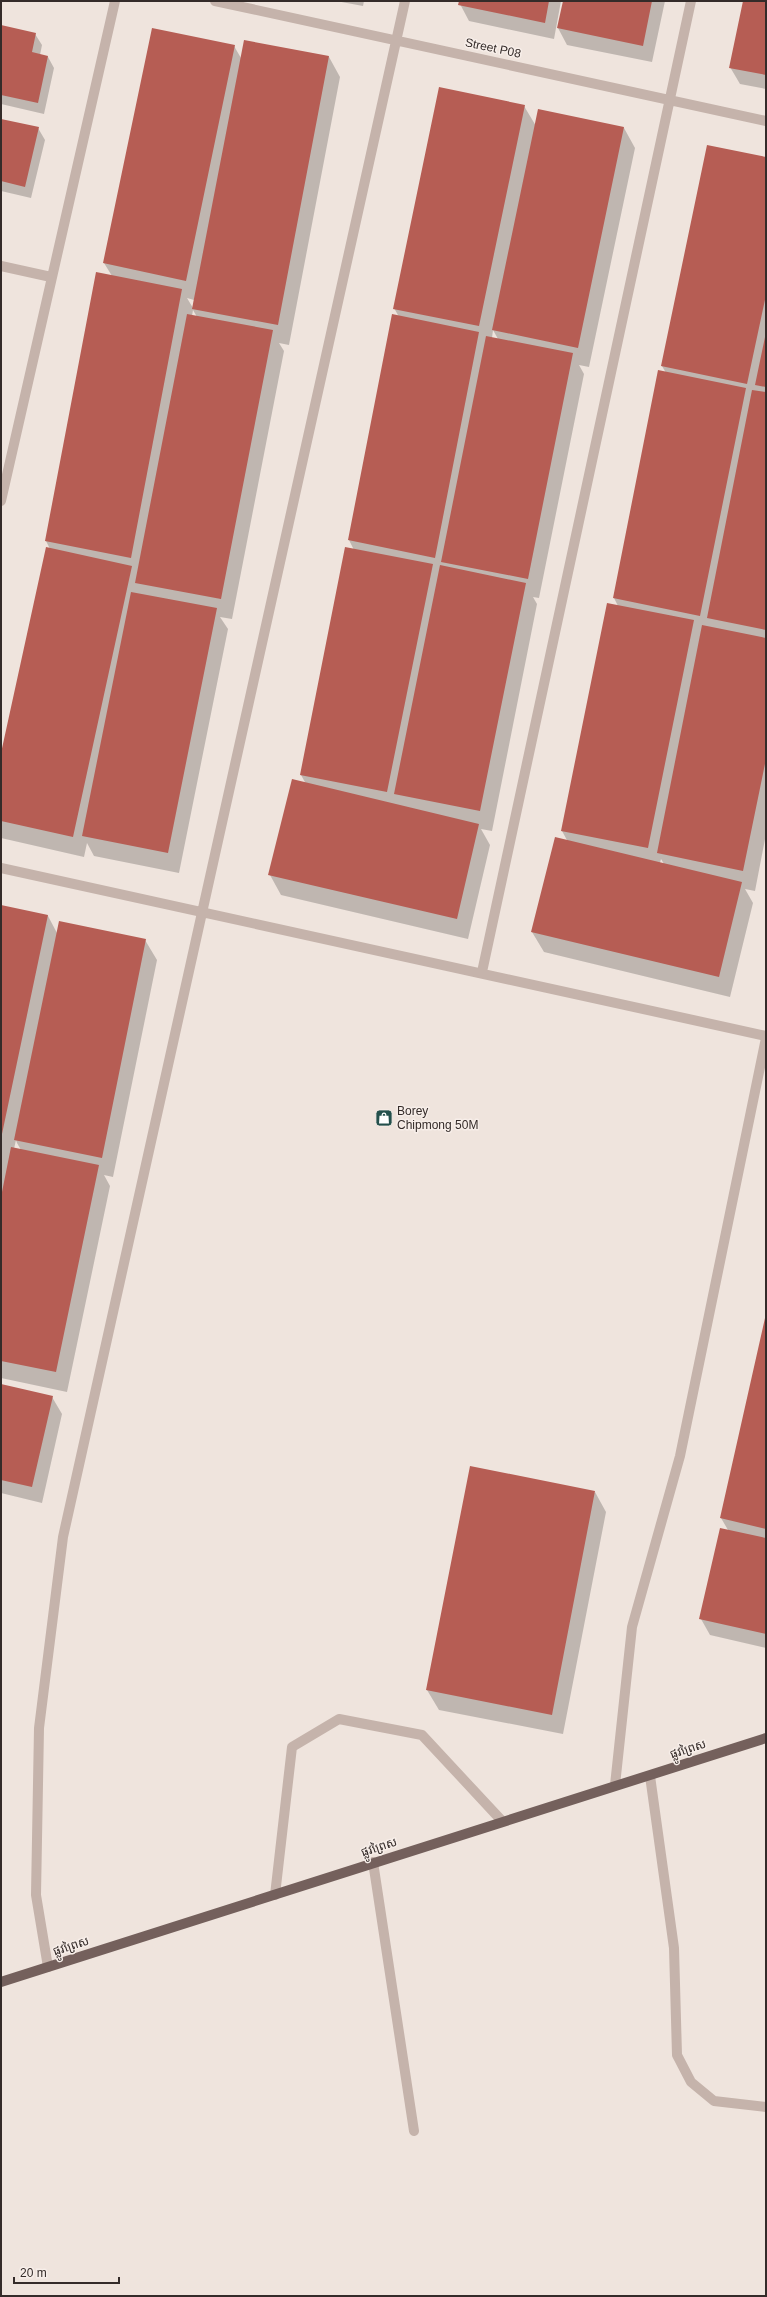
<svg xmlns="http://www.w3.org/2000/svg" width="767" height="2297" viewBox="0 0 767 2297" font-family="Helvetica,'Noto Sans Khmer',sans-serif">
<rect width="100%" height="100%" fill="#efe4dd"/>
<!-- shadow -->
<path fill="#0003" fill-rule="evenodd" d="M336 1H364L363 6Z
M460 1H561L554 39 469 21 460 4Z
M564 1H665L652 62 567 45 558 28Z
M744 1H766V89L740 84 730 67Z
M1 26 35 34 42 45 40 55 48 57 54 68 44 114 1 104Z
M234 46 241 58 329 57 340 77 289 345 279 343 284 351 232 619 220 617 228 629 179 873 94 856 87 843 84 857 1 838V758L50 549 46 541 112 276 104 263ZM187 298 194 300 193 308ZM193 310 197 317 192 316Z
M524 106 536 126 624 128 635 148 589 367 579 365 584 374 539 598 533 597 537 604 492 831 481 829 490 845 468 939 281 895 270 875 306 784 301 775 354 550 349 540 393 316 399 317 394 308ZM493 330 498 339 492 338Z
M1 120 38 128 45 140 31 198 1 191Z
M766 158V834L755 891 745 889 753 903 730 997 544 952 532 932 568 842 562 831 618 606 614 598 666 373 662 366ZM661 859 664 864 660 863Z
M1 906 48 916 57 933 145 940 157 960 113 1177 104 1175 110 1186 67 1392 1 1378ZM16 1140 17 1143 21 1150 14 1149Z
M766 1320V1648L710 1635 701 1619 728 1530 721 1518Z
M1 1385 52 1397 62 1414 42 1503 1 1493Z
M595 1492 606 1512 563 1734 439 1710 427 1690Z"/>
<!-- building -->
<path fill="#b65d54" d="M459 1H549L545 23 458 5Z
M563 1H652L643 46 557 28Z
M743 1H766V75L729 68Z
M1 25 36 33 32 52 48 56 38 103 1 95Z
M152 28 235 45 186 281 103 263Z
M244 40 329 56 278 325 192 309Z
M439 87 525 105 479 326 393 309Z
M538 109 624 127 578 348 492 330Z
M1 119 39 127 25 187 1 181Z
M707 145 766 157V295L747 384 661 366Z
M96 272 182 289 131 558 45 541Z
M187 314 273 330 221 599 135 583Z
M392 314 479 332 435 558 348 540Z
M486 336 573 353 528 579 441 562Z
M765 337H766V387L755 385Z
M658 370 746 388 700 616 613 598Z
M752 390 766 392V630L707 618Z
M46 547 132 566 73 837 1 821V753Z
M345 547 433 564 387 792 300 775Z
M440 565 526 583 480 811 394 794Z
M131 592 217 608 168 853 82 836Z
M607 603 694 620 648 848 561 831Z
M702 625 766 638V759L743 871 657 853Z
M292 779 479 824 457 919 268 875Z
M555 837 742 882 719 977 531 932Z
M1 905 48 915 2 1134H1Z
M59 921 146 939 102 1158 14 1140Z
M11 1147 99 1165 56 1372 1 1361V1197Z
M765 1318H766V1529L720 1518Z
M1 1384 53 1396 32 1487 1 1480Z
M470 1466 595 1491 552 1715 426 1690Z
M720 1528 766 1538V1634L699 1619Z"/>
<g fill="none" stroke-linecap="round" stroke-linejoin="round">
<!-- minor -->
<path stroke="#c5b3ab" stroke-width="10" d="M215 1 766 121
M1 266 51 277
M1 501 115 1
M1 868 766 1036
M482 972 691 1
M650 1776 674 1948 677 2055 691 2082 714 2101 766 2107
M615 1785 632 1627 680 1456 766 1038
M373 1862 414 2131
M275 1895 292 1747 339 1719 422 1735 502 1821
M48 1967 36 1895 39 1728 63 1537 405 1"/>
<!-- major -->
<path stroke="#74605c" stroke-width="10" d="M1 1982 766 1738"/>
</g>
<!-- icons -->
<defs>
<g id="shop-square" transform="scale(0.9)"><rect x="-9" y="-9" width="18" height="18" rx="4" fill="#24504c" stroke="#f7eee9"/><path d="M-5-2.5h2.3a2.7 3.5 0 0 1 5.4 0H5L5.5 6h-11ZM-1.5-2.5h3a1.5 2.3 0 0 0-3 0Z" fill="#fff"/></g>
</defs>
<g fill-rule="evenodd">
<use href="#shop-square" x="384" y="1118"/>
</g>
<g text-anchor="middle" stroke-width="3" stroke-linejoin="round" paint-order="stroke">
<!-- street labels -->
<g font-size="12" fill="#342b29" stroke="#f7eee9">
<text transform="translate(493 48) rotate(12)" y="4">Street P08</text>
<text transform="translate(688 1749) rotate(-18)" y="4">ផ្លូវព្រៃស</text>
<text transform="translate(379 1847) rotate(-18)" y="4">ផ្លូវព្រៃស</text>
<text transform="translate(71 1946) rotate(-18)" y="4">ផ្លូវព្រៃស</text>
</g>
<!-- poi labels -->
<g font-size="12" fill="#342b29" stroke="#f7eee9" text-anchor="start">
<text x="397" y="1115">Borey<tspan x="397" dy="14">Chipmong 50M</tspan></text>
</g>
</g>
<!-- border -->
<rect width="767" height="2297" fill="none" stroke="#342b29" stroke-width="4"/>
<!-- scale -->
<path d="M14 2277v6h105v-6" fill="none" stroke="#342b29" stroke-width="2"/>
<text x="20" y="2277" font-size="12" fill="#342b29" stroke="#f7eee9" stroke-width="3" paint-order="stroke">20 m</text>
</svg>
